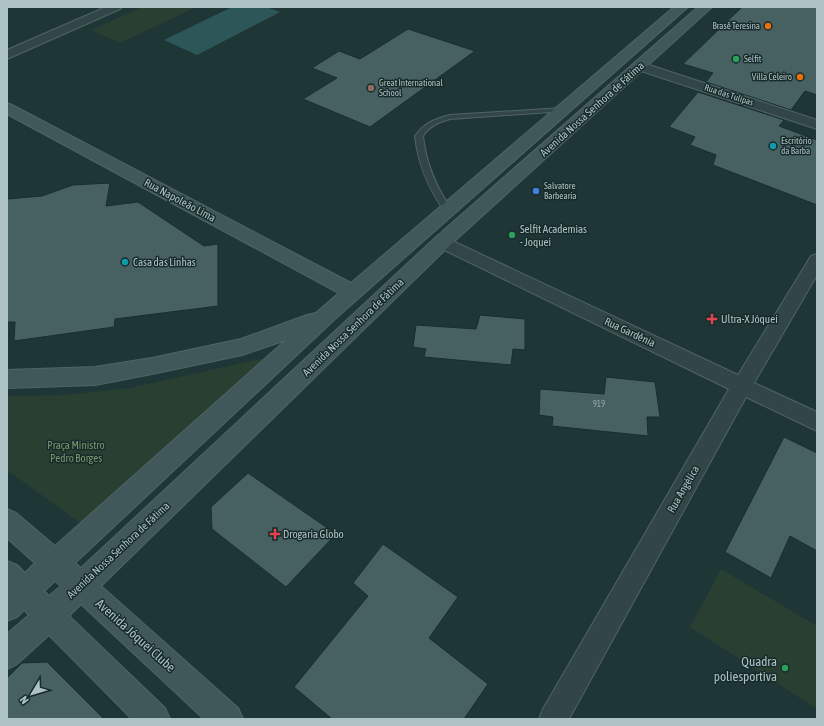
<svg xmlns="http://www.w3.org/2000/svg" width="824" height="726" viewBox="0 0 824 726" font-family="'Asap Condensed',sans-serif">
<rect width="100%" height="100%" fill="#1f3637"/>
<!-- green -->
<path fill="#283f32" d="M142 7H197L120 43 91 30Z
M265 358 80 523 7 470V396L66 395 130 388Z
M721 569 817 626V709L690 627Z"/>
<!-- water -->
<path fill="#2d5658" d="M232 7H266L280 12 197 55 164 40Z"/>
<!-- building -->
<path fill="#476163" stroke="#1a2d2d" d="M742 7H817V95L805 91 791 110 706 82 713 73 683 64Z
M408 29 475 51 370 127 303 99 337 78 312 68 339 51 360 59Z
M698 92 784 120 779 126 817 140V205L713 165 716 155 690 145 695 137 669 127Z
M110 183 106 206 138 202 204 246 218 244V306L115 319 114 327 14 341 15 322H7V199L42 196 73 185Z
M480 315 525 319V350L513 349 511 365 424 357 426 349 413 347 416 325 476 329Z
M606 377 655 382 660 417H647L648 436 552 426 553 417 539 415 540 389 604 394Z
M784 437 817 453V551L790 536 771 578 725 552Z
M248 473 336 534 286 587 212 529 211 507Z
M383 544 458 597 429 638 488 684 464 719H332L294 687 368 596 353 583Z
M47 662 104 719H7V678L22 663Z"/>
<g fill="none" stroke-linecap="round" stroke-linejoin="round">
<!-- lane casing -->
<g stroke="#506465" stroke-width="2">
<path id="lane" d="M563 108 565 109V111L450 119C439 122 429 126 423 136 426 164 436 187 452 210L451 212H445C428 188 418 165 415 136 424 123 435 119 450 115Z"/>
</g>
<!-- street casing -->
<g stroke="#506465" stroke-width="2">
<path id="street" d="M106 7H122L120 9 7 59V50Z
M640 62 817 120V129L635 69 633 66 635 63Z
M442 236 738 375 811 256 817 254V275L754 383 817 412V431L746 397 569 719H539L543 709 729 389 436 246 433 242 436 238Z"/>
</g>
<!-- secondary casing -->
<g stroke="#506465" stroke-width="2">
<path id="secondary" d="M674 7H688L335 319 75 563 81 568 435 238 698 7H712L449 246 101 586 238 708 243 719H204L81 604 69 616 165 708 170 719H132L49 635 17 664 7 669V634L29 615 24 610 17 617 7 621V561L17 565 25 573 35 563 7 538V509L16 513 55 546 286 340 242 355 152 374 95 385 7 388V370L95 367 152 358 241 339 307 315 316 313 339 293 7 114V103L12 105 351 283ZM55 581 61 586 49 596 44 591Z"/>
</g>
<!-- lane -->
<use href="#lane" fill="#334647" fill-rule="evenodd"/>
<!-- street -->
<use href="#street" fill="#334647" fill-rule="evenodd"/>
<!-- secondary -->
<use href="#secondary" fill="#41585a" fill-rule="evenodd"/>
</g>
<!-- markers -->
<g fill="#e8710a" stroke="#182b2b" stroke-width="1.5">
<circle cx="768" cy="26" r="4"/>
<circle cx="800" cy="77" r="4"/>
</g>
<g fill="#2e9e5b" stroke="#182b2b" stroke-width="1.5">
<circle cx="736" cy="59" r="4"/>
<circle cx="512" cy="235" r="4"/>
<circle cx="785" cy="668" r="4"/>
</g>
<circle fill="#8d6e63" stroke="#182b2b" stroke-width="1.5" cx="371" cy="88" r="4"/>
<g fill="#0f9aa8" stroke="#182b2b" stroke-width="1.5">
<circle cx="773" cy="146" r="4"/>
<circle cx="125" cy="262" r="4"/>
</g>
<circle fill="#3f7fe0" stroke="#182b2b" stroke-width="1.5" cx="536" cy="191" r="4"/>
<g fill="#e0444e" stroke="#182b2b" stroke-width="1.5">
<path d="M710 313h4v4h4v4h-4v4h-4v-4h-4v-4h4z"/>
<path d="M273 528h4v4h4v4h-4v4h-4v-4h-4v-4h4z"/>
</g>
<g text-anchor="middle" stroke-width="3" stroke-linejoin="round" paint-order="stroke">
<!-- far-poi labels -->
<g font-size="9" fill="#adc2c4" stroke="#182b2b" text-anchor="start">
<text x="760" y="29" text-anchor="end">Brasê Teresina</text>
<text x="744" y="62">Selfit</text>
<text x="792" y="80" text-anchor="end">Villa Celeiro</text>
<text x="379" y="86">Great International<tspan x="379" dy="10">School</tspan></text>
<text x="781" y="144">Escritório<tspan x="781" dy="10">da Barba</tspan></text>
<text x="544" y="189">Salvatore<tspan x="544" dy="10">Barbearia</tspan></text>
</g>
<!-- far-street labels -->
<g font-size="9" fill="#adc2c4" stroke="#182b2b">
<text transform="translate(729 95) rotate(18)" y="3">Rua das Tulipas</text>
</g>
<!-- number labels -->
<g font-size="9" fill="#94aaac">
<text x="599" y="407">919</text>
</g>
<!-- street labels -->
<g font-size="11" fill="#adc2c4" stroke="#182b2b">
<text transform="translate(592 109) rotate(-42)" y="4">Avenida Nossa Senhora de Fátima</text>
<text transform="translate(180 200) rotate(28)" y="4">Rua Napoleão Lima</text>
<text transform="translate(353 327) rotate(-44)" y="4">Avenida Nossa Senhora de Fátima</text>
<text transform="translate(630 332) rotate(25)" y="4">Rua Gardênia</text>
<text transform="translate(683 489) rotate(-60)" y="4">Rua Angélica</text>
<text transform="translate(118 550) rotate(-43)" y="4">Avenida Nossa Senhora de Fátima</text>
</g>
<!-- poi labels -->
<g font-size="11" fill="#adc2c4" stroke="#182b2b" text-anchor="start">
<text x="520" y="233">Selfit Academias<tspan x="520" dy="13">- Joquei</tspan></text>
<text x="133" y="266">Casa das Linhas</text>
<text x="721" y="323">Ultra-X Jóquei</text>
<text x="283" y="538">Drogaria Globo</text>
</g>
<!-- park labels -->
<g font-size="11" fill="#7a996c" stroke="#182b2b">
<text x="76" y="449">Praça Ministro<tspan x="76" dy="13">Pedro Borges</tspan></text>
</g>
<!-- near-street labels -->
<g font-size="13" fill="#adc2c4" stroke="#182b2b">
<text transform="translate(136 635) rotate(42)" y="5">Avenida Jóquei Clube</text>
</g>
<!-- near-poi labels -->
<g font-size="13" fill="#adc2c4" stroke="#182b2b" text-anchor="end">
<text x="777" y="666">Quadra<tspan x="777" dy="15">poliesportiva</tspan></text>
</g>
</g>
<!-- border -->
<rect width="824" height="726" fill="none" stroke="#adc2c4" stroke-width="16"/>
<!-- north arrow -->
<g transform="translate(32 694) rotate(232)" stroke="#182b2b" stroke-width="3" paint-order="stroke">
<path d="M0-3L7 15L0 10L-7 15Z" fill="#adc2c4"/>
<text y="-6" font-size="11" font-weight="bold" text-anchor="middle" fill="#adc2c4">N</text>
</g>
</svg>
